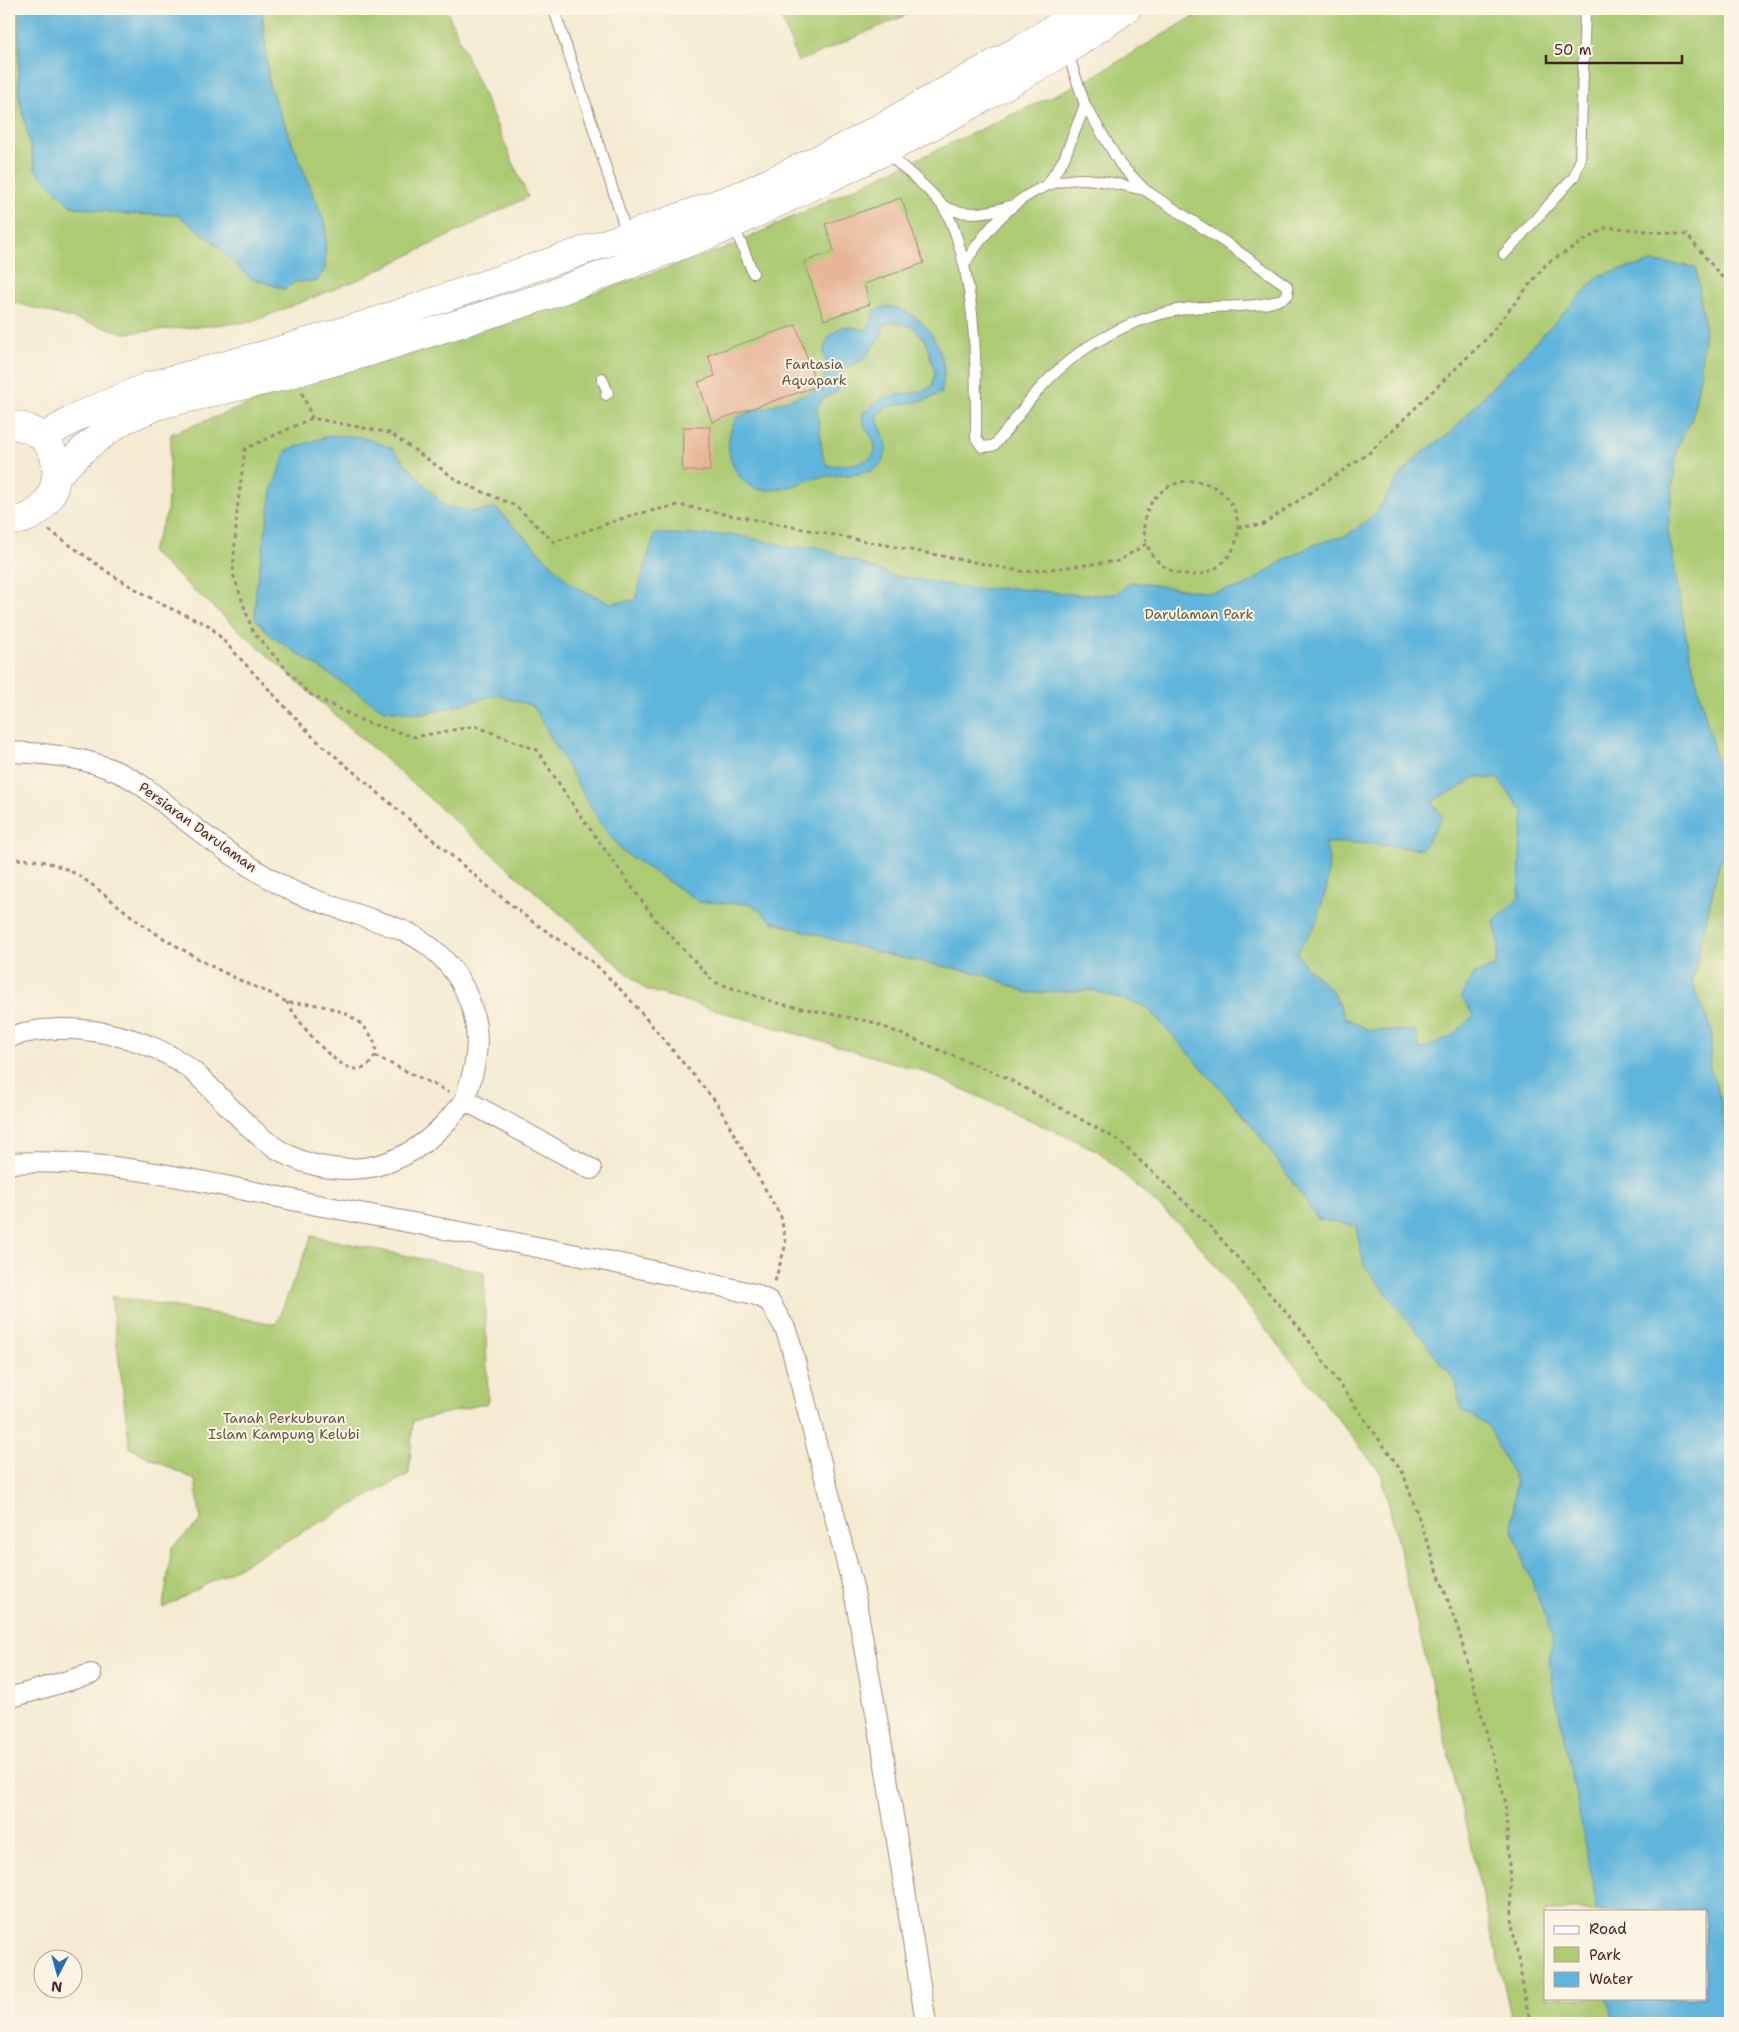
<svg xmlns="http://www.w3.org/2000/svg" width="1739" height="2032" viewBox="0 0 1739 2032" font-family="'Shantell Sans',sans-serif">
<rect width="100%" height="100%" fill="#fcf5e5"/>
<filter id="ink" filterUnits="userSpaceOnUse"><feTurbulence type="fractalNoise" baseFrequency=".02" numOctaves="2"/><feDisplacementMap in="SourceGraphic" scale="10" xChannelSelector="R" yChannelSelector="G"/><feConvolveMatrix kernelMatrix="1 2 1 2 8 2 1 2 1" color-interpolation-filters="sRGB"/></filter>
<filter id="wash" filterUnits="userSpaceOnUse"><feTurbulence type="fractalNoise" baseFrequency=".0096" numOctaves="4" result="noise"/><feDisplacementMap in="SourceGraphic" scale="20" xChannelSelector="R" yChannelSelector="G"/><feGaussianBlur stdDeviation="1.12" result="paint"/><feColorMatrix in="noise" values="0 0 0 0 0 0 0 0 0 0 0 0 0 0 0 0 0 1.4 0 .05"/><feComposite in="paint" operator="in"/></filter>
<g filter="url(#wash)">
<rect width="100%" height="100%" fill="#f4ebd2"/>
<!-- green -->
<path fill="#accb73" stroke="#7b754f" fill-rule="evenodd" d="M9 9H19V96L36 171 71 206 122 214 178 215 211 240 249 277 284 289 296 282 318 281 326 226 269 86 262 9H446L528 197 360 279 251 322 125 333 9 301Z
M778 9H920L798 62Z
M1206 9H1730V2023H1513L1381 1473 1191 1235 1098 1151 925 1072 645 989 151 552 167 513 171 434 299 385 404 357 724 249 1089 79ZM1545 1911H1705V1998H1545Z
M312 1236 484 1272 488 1403 413 1421 409 1474 163 1608 172 1547 201 1521 195 1480 130 1448 111 1296 276 1324Z"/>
<!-- water -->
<path fill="#60b5dc" stroke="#556a84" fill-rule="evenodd" d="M19 9H262L269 86 326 226 325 269 317 281 296 282 284 289 249 277 211 240 178 215 122 214 71 206 36 171 19 96Z
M1653 262 1696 267 1705 329 1700 376 1692 418 1677 447 1668 529 1688 646 1722 783 1730 782V837L1718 868 1692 983 1712 1030 1709 1065 1721 1100V1115L1730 1134V2023H1614L1605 1998H1705V1911H1597V1901L1549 1664 1552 1636 1512 1528 1516 1481 1488 1426 1461 1410 1456 1382 1364 1265 1356 1226 1318 1219 1260 1136 1229 1098 1147 1007 1092 990 1028 993 986 975 883 954 773 922 751 904 700 902 623 852 600 823 533 706 502 697 501 694 424 714 384 710 271 636 255 618 256 589 273 487 287 450 331 435 361 437 392 448 445 507 472 512 496 508 572 585 610 603 635 600 655 534 736 535 790 547H818L891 575 972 589 1012 588 1080 595 1116 594 1131 582 1211 593 1244 587 1282 561 1313 545 1348 535 1377 512 1398 478 1420 454 1451 433 1476 404 1600 275ZM1475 777 1498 779 1524 812 1520 853 1519 897 1494 922 1499 944 1496 965 1473 975 1461 997 1474 1016 1450 1037 1420 1050 1416 1031 1369 1030 1345 1018 1332 991 1306 966 1297 952 1315 926 1327 887 1329 859 1325 843H1357L1422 849 1443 817 1432 802 1445 794 1459 789Z
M887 306C920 311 940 337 944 370 945 377 942 386 941 393L926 400 886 407 876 416C880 427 889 443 885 456 878 481 834 473 816 478 808 479 802 484 794 486 786 489 776 490 768 490 742 492 726 462 729 439 730 431 733 424 737 417L821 389C826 375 828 365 823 352L829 336 843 326 865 330 871 323 874 311ZM892 322 911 326 925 339 935 372 932 386 923 391 882 398 863 413C861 429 873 433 875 446 878 466 840 465 828 466L823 458 817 408 823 399 838 391 843 371 864 359 882 335 885 325Z"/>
<g id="blocks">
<!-- building -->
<path fill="#e7b495" d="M901 198 924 263 864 284 870 304 824 320 804 262 834 251 825 224Z
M796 325 817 386 712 422 698 382 715 376 708 355Z
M683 427H710V471H682Z"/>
</g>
</g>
<g filter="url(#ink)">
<use href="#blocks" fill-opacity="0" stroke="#9f857e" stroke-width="1"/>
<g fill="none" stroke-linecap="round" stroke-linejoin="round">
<!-- lane casing -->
<g stroke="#9f857e" stroke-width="12">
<path id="lane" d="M555 13 587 108 627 235
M886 152C902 167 928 187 941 204 951 217 956 234 960 249 977 311 976 374 976 438L982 447C985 446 991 447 994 445 996 444 999 439 1001 437 1013 423 1023 408 1034 395 1054 372 1078 351 1105 337 1131 322 1161 312 1191 308 1216 305 1270 310 1288 295L1287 286 1232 247 1145 190 1120 164 1085 105 1067 51
M1047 185 1064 159 1085 105
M942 205C962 218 989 213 1010 206
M734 226 753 273
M1504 254 1574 177 1580 161 1585 9
M964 265C990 222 1030 178 1084 179 1104 180 1125 186 1145 190
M602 378 608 393 606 395"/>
</g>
<!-- street casing -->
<g stroke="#9f857e" stroke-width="22">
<path id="street" d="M9 752C47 753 85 757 120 773 145 784 164 804 185 820 220 848 257 873 296 893 316 900 336 908 356 914 381 923 408 929 429 946 471 979 487 1032 470 1082 468 1088 467 1096 464 1102 460 1107 454 1112 450 1118 414 1159 370 1178 315 1165 264 1154 233 1107 196 1074 151 1034 66 1018 9 1037
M465 1100 591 1169
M9 1163C117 1157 223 1187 328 1207 471 1234 613 1260 754 1294L769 1301 785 1328 790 1342 854 1591 882 1746 926 2023
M9 1698 91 1674"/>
</g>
<!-- secondary casing -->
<g stroke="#9f857e" stroke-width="29">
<path id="secondary" d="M9 425C77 428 67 521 9 521
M43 437 81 415 149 386 278 351 368 324 627 236 744 194 853 143 1019 50 1086 9
M58 474 86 447 122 421 159 405 276 378 372 351 546 296 719 231 885 151 971 105 1067 50 1127 9"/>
</g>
<!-- path -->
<path stroke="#9f857e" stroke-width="3" stroke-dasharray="4 4" stroke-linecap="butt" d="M302 393 312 418
M1144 528a47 47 0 1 1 94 0a47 47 0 1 1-94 0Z
M1238 527 1262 525 1369 453 1485 340 1547 263 1607 227 1687 235 1730 287
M49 530 112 575 163 605 210 626 314 738 480 880 530 920 594 963 628 997 716 1102 781 1217 786 1244 774 1284
M1146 544 1118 561 1025 572 679 505 632 515 554 542 516 506 460 482 390 433 312 418 245 449 237 511 233 574 253 632 308 693 365 722 415 737 475 726 537 750 577 811 655 919 714 982 780 1004 872 1022 1005 1077 1118 1140 1206 1222 1299 1327 1403 1473 1459 1632 1505 1800 1513 1931 1530 2023
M9 859C68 858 85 880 129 914 151 932 177 946 202 961 224 973 247 984 270 993 276 996 282 1000 287 1002 294 1004 303 1003 310 1004 333 1007 355 1014 369 1033 374 1039 377 1046 375 1054 374 1061 367 1068 360 1069 336 1073 297 1020 287 1002
M375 1056 449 1092"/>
<!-- lane -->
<use href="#lane" stroke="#fff" stroke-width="10"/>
<!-- street -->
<use href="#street" stroke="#fff" stroke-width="20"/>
<!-- secondary -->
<use href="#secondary" stroke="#fff" stroke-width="28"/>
</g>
</g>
<g text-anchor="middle" stroke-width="4" stroke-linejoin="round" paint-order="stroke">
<!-- park labels -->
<g font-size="14" fill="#675341" stroke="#fcf5e5">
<text x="814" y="369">Fantasia<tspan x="814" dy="16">Aquapark</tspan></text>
<text x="1199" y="619">Darulaman Park</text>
<text x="284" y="1423">Tanah Perkuburan<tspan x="284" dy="16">Islam Kampung Kelubi</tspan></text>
</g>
<!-- street labels -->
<g font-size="14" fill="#4a1f2b" stroke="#fcf5e5">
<text transform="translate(198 827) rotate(36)" y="5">Persiaran Darulaman</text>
</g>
</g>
<!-- margin -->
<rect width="1739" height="2032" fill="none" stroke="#fcf5e5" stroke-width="30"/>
<!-- legend -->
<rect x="1544" y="1910" width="162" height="90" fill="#fcf5e5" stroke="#b59f9b"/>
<rect x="1554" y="1926" width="25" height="8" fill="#ffffff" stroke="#b59f9b"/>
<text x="1589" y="1934" font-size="15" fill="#4a1f2b">Road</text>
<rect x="1554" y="1947" width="25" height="15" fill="#accb73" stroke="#b59f9b"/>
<text x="1589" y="1960" font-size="15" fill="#4a1f2b">Park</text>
<rect x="1554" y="1972" width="25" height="15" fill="#60b5dc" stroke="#b59f9b"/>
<text x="1589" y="1984" font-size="15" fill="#4a1f2b">Water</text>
<!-- north arrow -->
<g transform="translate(58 1974) rotate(186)"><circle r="24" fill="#fcf5e5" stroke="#b59f9b"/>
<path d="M0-4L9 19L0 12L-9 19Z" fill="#1f6fb2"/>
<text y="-8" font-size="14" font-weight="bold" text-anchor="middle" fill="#4a1f2b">N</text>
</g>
<!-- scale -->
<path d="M1546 55v8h136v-8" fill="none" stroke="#4a1f2b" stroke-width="2.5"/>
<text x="1554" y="55" font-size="15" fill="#4a1f2b" stroke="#fcf5e5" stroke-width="4" paint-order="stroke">50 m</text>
</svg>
